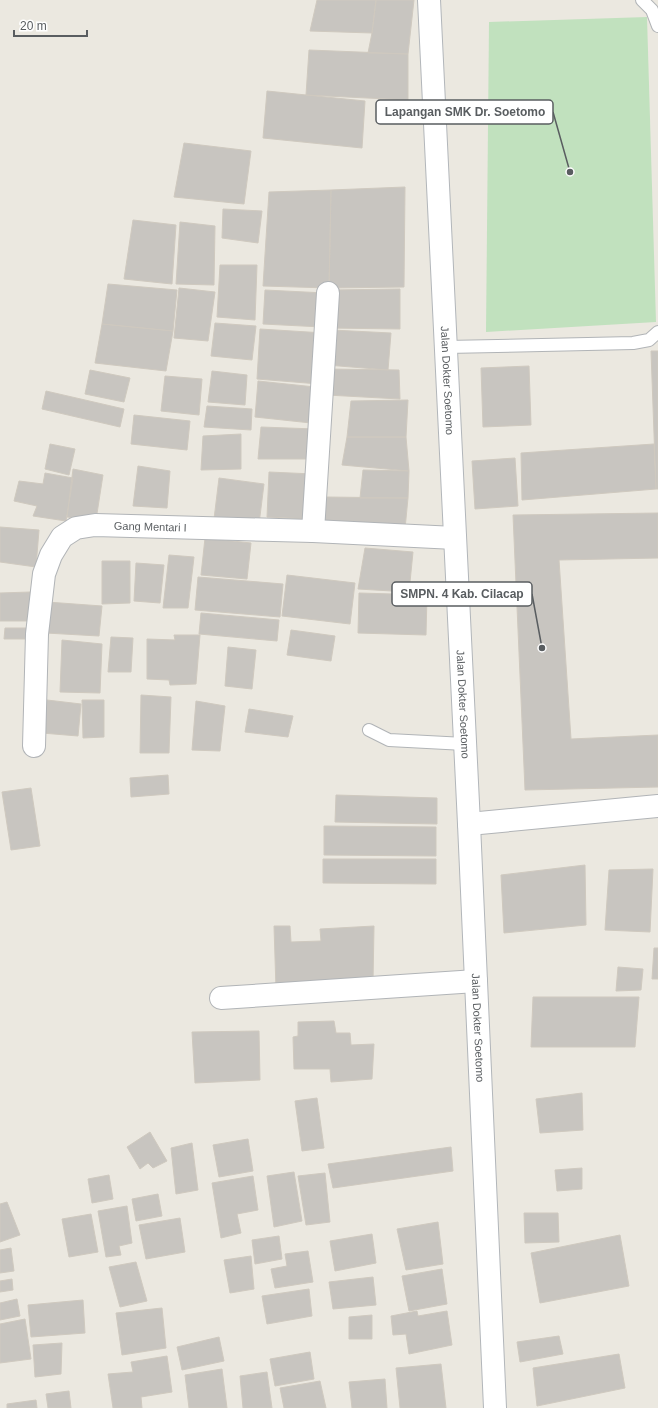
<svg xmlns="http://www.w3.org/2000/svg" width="658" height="1408" viewBox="0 0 658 1408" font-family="Helvetica,sans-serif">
<rect width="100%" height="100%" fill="#ebe8e0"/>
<!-- green -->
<path fill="#c1e1be" d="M647 17 656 322 486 332 489 22Z"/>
<!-- building -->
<path fill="#c8c5c0" stroke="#cfc9bf" d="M317 0H376L372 33 310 31Z
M376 0H414L408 54 368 53 372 33Z
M309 50 408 54V100L306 95Z
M267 91 365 101 362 148 263 138Z
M184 143 251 151 244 204 174 197Z
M405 187 404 287 329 288 331 190Z
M331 190 329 288 263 286 269 192Z
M223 209 262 211 258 243 222 238Z
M133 220 176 225 172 284 124 279Z
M180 222 215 226 214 285 176 284Z
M220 265H257L255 320 217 317Z
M108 284 177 290 173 331 102 324Z
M179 288 215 292 208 341 174 338Z
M400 289V329L329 328 331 290Z
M265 290 325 293 322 327 263 324Z
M215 323 256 326 252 360 211 356Z
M102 324 173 331 166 371 95 363Z
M260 329 324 333 319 384 257 379Z
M332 330 391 333 388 370 327 365Z
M651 351H658V489H656Z
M529 366 531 425 483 427 481 368Z
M327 369 399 370 400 399 327 395Z
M90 370 130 378 124 402 85 394Z
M212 371 247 375 245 405 208 402Z
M165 376 202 379 199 415 161 411Z
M258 381 315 387 311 423 255 417Z
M46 391 124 409 120 427 42 409Z
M408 400 406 437H347L351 401Z
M207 406 252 409 251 430 204 427Z
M134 415 190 421 187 450 131 444Z
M261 427 315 429 312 459H258Z
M241 434V469L201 470 203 436Z
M347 437H406L409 471 342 465Z
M50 444 75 449 69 475 45 469Z
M654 444 656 489 522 500 521 453Z
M515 458 518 506 475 509 472 461Z
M138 466 170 471 167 508 133 506Z
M73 469 103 475 96 520 67 517Z
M363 470 409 471 408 498H360Z
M269 472 313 474 310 519 267 517Z
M45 473 73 478 66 521 33 516 37 506 14 501 19 481 43 484Z
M219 478 264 484 259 524 214 519Z
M326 497 408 498 405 529 321 526Z
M658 513V558L559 560 571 739 658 735V787L525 790 513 515Z
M0 527 39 530 36 567 0 562Z
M205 538 251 543 247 579 201 575Z
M365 548 413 552 409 592 358 589Z
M169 555 194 557 188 608H163Z
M102 561H130V603L102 604Z
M136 563 164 565 160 603 134 601Z
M287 575 355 583 350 624 282 616Z
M198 577 283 584 280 617 195 610Z
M30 592 29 621H0V593Z
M359 593 427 595 426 635 358 633Z
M47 602 102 606 99 636 46 633Z
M201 613 279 620 277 641 199 634Z
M5 628H30V639H4Z
M291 630 335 636 331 661 287 655Z
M174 635H200L196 684 170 685 169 680 147 679V639L175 640Z
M111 637 133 638 131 672H108Z
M62 640 102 644 100 693 60 692Z
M228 647 256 650 252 689 225 686Z
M141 695 171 697 169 753H140Z
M47 700 81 704 78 736 42 733Z
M82 700H104V737L83 738Z
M196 701 225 706 220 751 192 750Z
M249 709 293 716 288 737 245 732Z
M168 775 169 794 131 797 130 778Z
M31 788 40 846 11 850 2 792Z
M336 795 437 798V824L335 822Z
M324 826 436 827V856L324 855Z
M323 859H436V884L323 883Z
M585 865 586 925 504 933 501 875Z
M653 869 650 932 605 930 609 870Z
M274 926H290L291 942 321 941 320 929 374 926 373 982 276 989Z
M654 948H658V979H652Z
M618 967 643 969 641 990 616 991Z
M533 997H639L635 1047H531Z
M334 1021 336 1033H350L351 1045 374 1044 372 1079 331 1082 330 1069H294L293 1037 298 1036V1022Z
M259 1031 260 1080 195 1083 192 1032Z
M582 1093 583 1130 540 1133 536 1099Z
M317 1098 324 1148 302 1151 295 1101Z
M150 1132 167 1161 153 1168 148 1163 140 1169 127 1147Z
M248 1139 253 1171 219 1177 213 1145Z
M192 1143 198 1190 176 1194 171 1148Z
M451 1147 453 1171 333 1188 328 1164Z
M582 1168V1189L557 1191 555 1170Z
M294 1172 302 1221 274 1227 267 1176Z
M325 1173 330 1222 306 1225 298 1176Z
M109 1175 113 1199 92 1203 88 1179Z
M253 1176 258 1210 237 1214 241 1233 221 1238 212 1183Z
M158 1194 162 1216 136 1221 132 1199Z
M7 1202 20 1235 0 1242V1204Z
M127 1206 132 1243 119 1246 121 1255 106 1257 98 1211Z
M524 1213H558L559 1242 525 1243Z
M91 1214 98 1252 69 1257 62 1219Z
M180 1218 185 1252 146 1259 139 1225Z
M438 1222 443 1264 406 1270 397 1229Z
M372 1234 376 1263 335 1271 330 1241Z
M620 1235 629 1286 540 1303 531 1253Z
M279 1236 282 1259 255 1264 252 1240Z
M11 1248 14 1271 0 1273V1250Z
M308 1251 313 1282 275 1288 271 1269 287 1266 285 1254Z
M251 1256 254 1289 230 1293 224 1260Z
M136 1262 147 1301 120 1307 109 1267Z
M442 1269 447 1304 409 1311 402 1276Z
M373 1277 376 1305 333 1309 329 1282Z
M12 1279 13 1290 0 1292V1281Z
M309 1289 312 1316 267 1324 262 1296Z
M17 1299 20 1316 0 1320V1303Z
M83 1300 85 1333 31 1337 28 1305Z
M162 1308 166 1348 122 1355 116 1313Z
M417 1311 418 1316 447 1311 452 1345 409 1354 406 1334 393 1335 391 1316Z
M372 1315V1339H349V1317Z
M25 1319 31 1359 0 1363V1324Z
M559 1336 563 1354 520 1362 517 1342Z
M219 1337 224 1361 182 1370 177 1347Z
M62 1343 61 1374 35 1377 33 1345Z
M310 1352 314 1379 275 1386 270 1359Z
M619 1354 625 1388 537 1406 533 1368Z
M167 1356 172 1392 141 1397 142 1408H113L108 1374 133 1372 131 1362Z
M441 1364 446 1408H400L396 1368Z
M222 1369 227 1408H189L185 1375Z
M267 1372 272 1408H243L240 1376Z
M385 1379 387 1408H352L349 1382Z
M320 1381 326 1408H284L280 1388Z
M69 1391 71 1408H48L46 1394Z
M36 1400 37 1408H7V1404Z"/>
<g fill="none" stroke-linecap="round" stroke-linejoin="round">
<!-- lane casing -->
<g stroke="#b1b4b7" stroke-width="14">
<path id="lane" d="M642 0 652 10 658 26
M446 347 633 343 649 340 658 332
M369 730 389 740 465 744"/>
</g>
<!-- street casing -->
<g stroke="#b1b4b7" stroke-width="24">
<g id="street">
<path d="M313 531 328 293"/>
<path id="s1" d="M34 746 37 634 44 574 51 555 62 537 76 528 95 525 313 531 455 538"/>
<path d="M469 824 658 806"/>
<path d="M221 998 476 981"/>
</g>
</g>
<!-- secondary casing -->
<g stroke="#b2b6ba" stroke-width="24">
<g id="secondary">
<path id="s2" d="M429 0 469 824 495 1408"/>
</g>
</g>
<!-- lane -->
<use href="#lane" stroke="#fff" stroke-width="12"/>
<!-- street -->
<use href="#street" stroke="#fff" stroke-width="22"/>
<!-- secondary -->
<use href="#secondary" stroke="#fff" stroke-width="22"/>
</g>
<g text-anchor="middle" stroke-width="4" stroke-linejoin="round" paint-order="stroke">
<!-- street labels -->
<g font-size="11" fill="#595d60" stroke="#fff">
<text dy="4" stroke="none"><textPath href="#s2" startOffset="381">Jalan Dokter Soetomo</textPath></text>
<text dy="4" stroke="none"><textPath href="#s1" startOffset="305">Gang Mentari I</textPath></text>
<text dy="4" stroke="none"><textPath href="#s2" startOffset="705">Jalan Dokter Soetomo</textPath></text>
<text dy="4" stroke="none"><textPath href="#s2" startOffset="1029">Jalan Dokter Soetomo</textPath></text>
</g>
</g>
<!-- callouts -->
<path fill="none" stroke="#595d60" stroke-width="1.5" d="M570 172L553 112M542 648L532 594"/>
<g fill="#595d60" stroke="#fff" stroke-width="1.5">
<circle cx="570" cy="172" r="4"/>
<circle cx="542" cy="648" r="4"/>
</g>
<g fill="#fff" stroke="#595d60" stroke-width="1.5">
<rect x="376" y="100" width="177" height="24" rx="4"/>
<rect x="392" y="582" width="140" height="24" rx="4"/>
</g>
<g font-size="12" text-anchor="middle" font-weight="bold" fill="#595d60">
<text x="465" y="116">Lapangan SMK Dr. Soetomo</text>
<text x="462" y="598">SMPN. 4 Kab. Cilacap</text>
</g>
<!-- scale -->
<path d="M14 30v6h73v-6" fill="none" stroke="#595d60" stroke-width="2"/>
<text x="20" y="30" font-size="12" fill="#595d60" stroke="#ffffff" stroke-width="3" paint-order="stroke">20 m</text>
</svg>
